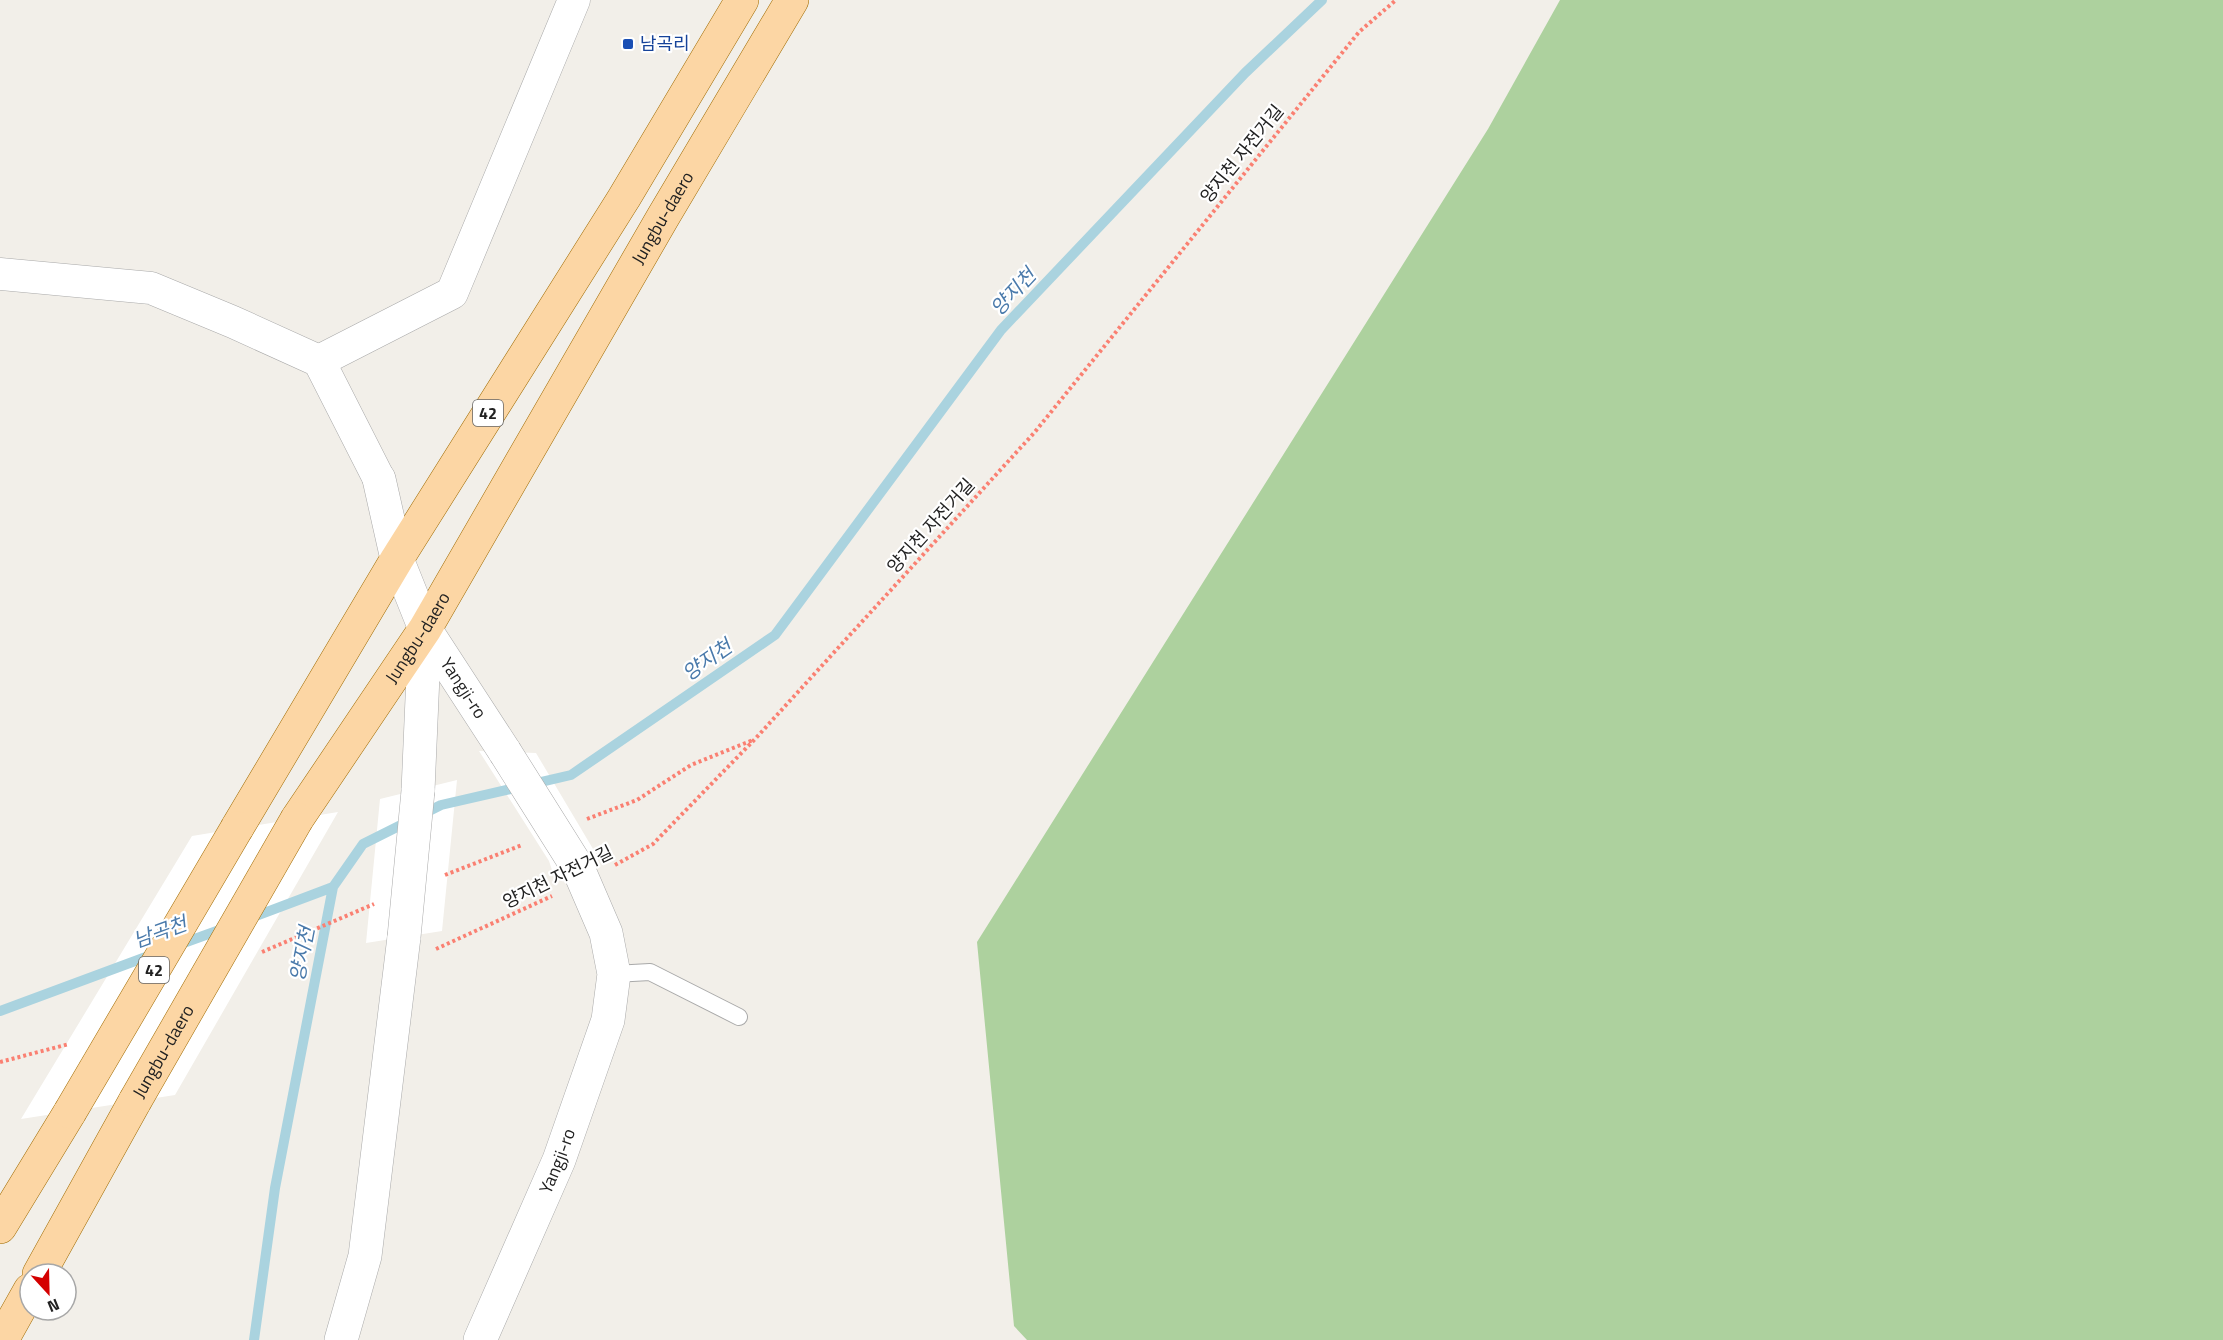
<svg xmlns="http://www.w3.org/2000/svg" width="2223" height="1340" viewBox="0 0 2223 1340" font-family="'Titillium Web','Noto Sans KR',sans-serif">
<rect width="100%" height="100%" fill="#f2efe9"/>
<!-- forest -->
<path fill="#add19e" d="M1560 0H2223V1340H1027L1014 1326 977 942 1488 129Z"/>
<!-- pier -->
<path fill="#fff" d="M479 751 536 753 599 859 555 879 549 861Z
M457 780 442 931 366 943 380 799Z
M338 812 175 1095 21 1119 192 836Z"/>
<g fill="none" stroke-linecap="round" stroke-linejoin="round">
<!-- stream -->
<path stroke="#aad3df" stroke-width="10" d="M248 919 333 887
M178 945 225 928
M0 1011 154 954
M254 1340 275 1188 333 887 363 844 441 805 571 775 775 635 1001 330 1245 73 1322 0"/>
<!-- service casing -->
<g stroke="#a9a9a9" stroke-width="18">
<path id="service" d="M614 974 650 972 739 1017"/>
</g>
<!-- minor casing -->
<g stroke="#a9a9a9" stroke-width="33">
<path id="minor" d="M0 274 151 288 233 322 319 361 379 479
M319 361 452 293 574 0"/>
</g>
<!-- tertiary casing -->
<g stroke="#a9a9a9" stroke-width="34">
<g id="tertiary">
<path id="s1" d="M379 479 397 559 425 629 505 752"/>
<path d="M418 791 425 629"/>
<path d="M341 1340 365 1256 404 937"/>
<path id="s2" d="M480 1340 559 1160 608 1020 614 974 606 933 578 868"/>
</g>
</g>
<!-- primary casing -->
<g stroke="#a06b00" stroke-width="34">
<g id="primary">
<path id="s3" d="M297 819 425 629 663 217 792 0"/>
<path d="M237 828 397 559 624 198 742 0"/>
<path d="M0 1227 70 1112"/>
<path d="M39 1274 135 1101"/>
<path d="M2 1340 30 1290"/>
</g>
</g>
<!-- path -->
<path stroke="#fa8072" stroke-width="4" stroke-dasharray="3 3" stroke-linecap="butt" d="M587 819 637 800 691 765 753 740
M615 865 653 844 756 738 1034 433 1359 32 1396 0
M445 875 522 845
M436 949 552 896
M262 952 374 904
M0 1062 69 1044"/>
<!-- service -->
<use href="#service" stroke="#fff" stroke-width="16"/>
<!-- minor -->
<use href="#minor" stroke="#fff" stroke-width="32"/>
<!-- tertiary -->
<use href="#tertiary" stroke="#fff" stroke-width="33"/>
<!-- primary -->
<use href="#primary" stroke="#fcd6a4" stroke-width="33"/>
<!-- tertiary-bridge casing -->
<g stroke="#a9a9a9" stroke-width="34" stroke-linecap="butt">
<path id="tertiary-bridge" d="M505 752 578 868
M404 937 418 791"/>
</g>
<!-- primary-bridge casing -->
<g stroke="#a06b00" stroke-width="34" stroke-linecap="butt">
<g id="primary-bridge">
<path id="s4" d="M135 1101 297 819"/>
<path d="M70 1112 237 828"/>
</g>
</g>
<!-- tertiary-bridge -->
<use href="#tertiary-bridge" stroke="#fff" stroke-width="33"/>
<!-- primary-bridge -->
<use href="#primary-bridge" stroke="#fcd6a4" stroke-width="33"/>
</g>
<!-- markers -->
<rect fill="#1a4fb4" stroke="#fff" stroke-width="2" x="622" y="38" width="12" height="12" rx="3"/>
<g text-anchor="middle" stroke-width="4.5" stroke-linejoin="round" paint-order="stroke">
<!-- shield labels -->
<g fill="#fff" stroke="#646464" stroke-width="1.5">
<rect x="473" y="400" width="30" height="26" rx="4.5"/>
<rect x="139" y="957" width="30" height="26" rx="4.5"/>
</g>
<g font-size="16" font-weight="bold" fill="#222">
<text x="488" y="419">42</text>
<text x="154" y="976">42</text>
</g>
<!-- transit labels -->
<g font-size="18" fill="#164399" stroke="#fff" text-anchor="start">
<text x="640" y="50">남곡리</text>
</g>
<!-- street labels -->
<g font-size="18" fill="#222" stroke="#fff">
<text transform="translate(1242 154) rotate(-51)" y="6">양지천 자전거길</text>
<text dy="6" stroke="none"><textPath href="#s3" startOffset="704">Jungbu-daero</textPath></text>
<text transform="translate(931 526) rotate(-48)" y="6">양지천 자전거길</text>
<text dy="6" stroke="none"><textPath href="#s3" startOffset="218">Jungbu-daero</textPath></text>
<text dy="6" stroke="none"><textPath href="#s1" startOffset="228">Yangji-ro</textPath></text>
<text transform="translate(558 877) rotate(-26)" y="6">양지천 자전거길</text>
<text dy="6" stroke="none"><textPath href="#s4" startOffset="57">Jungbu-daero</textPath></text>
<text dy="6" stroke="none"><textPath href="#s2" startOffset="195">Yangji-ro</textPath></text>
</g>
<!-- water labels -->
<g font-size="20" font-style="italic" fill="#4a7aab" stroke="#fff">
<text transform="translate(1013 292) rotate(-47)" y="7">양지천</text>
<text transform="translate(707 660) rotate(-35)" y="7">양지천</text>
<text transform="translate(160 932) rotate(-20)" y="7">남곡천</text>
<text transform="translate(302 954) rotate(-79)" y="7">양지천</text>
</g>
</g>
<!-- north arrow -->
<g transform="translate(48 1292) rotate(158)"><circle r="28" fill="#ffffff" stroke="#a7a7a7" stroke-width="1.5"/>
<path d="M0-4.5L10 22L0 15L-10 22Z" fill="#d40000"/>
<text y="-9" font-size="16" font-weight="bold" text-anchor="middle" fill="#222222">N</text>
</g>
</svg>
